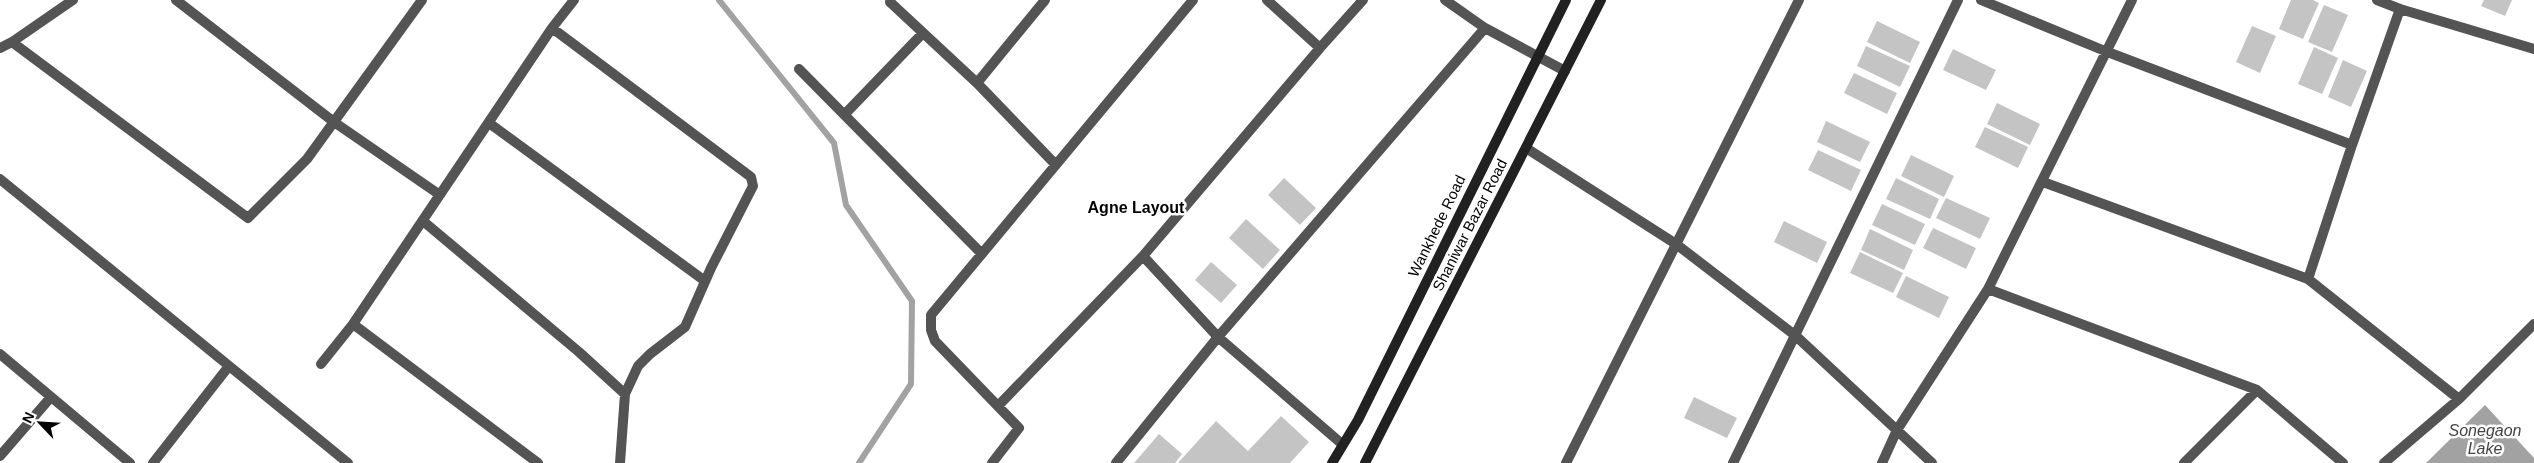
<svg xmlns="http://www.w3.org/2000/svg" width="2534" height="463" viewBox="0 0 2534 463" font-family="Arial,sans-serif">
<rect width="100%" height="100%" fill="#fff"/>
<!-- water -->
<path fill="#a2a2a2" d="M2485 405 2534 458V463H2426Z"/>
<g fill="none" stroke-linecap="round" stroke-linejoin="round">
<!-- stream -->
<path stroke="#a2a2a2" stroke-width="6" d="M719 0 834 143 846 205 912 301 911 384 859 463"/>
</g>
<!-- building -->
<path fill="#c4c4c4" d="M2291 0H2313L2319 3 2303 39 2279 29Z
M2484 0H2512L2505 16 2481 6Z
M2324 5 2348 15 2332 52 2308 42Z
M1877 21 1920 42 1910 63 1867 42Z
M2252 26 2276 36 2260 73 2236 62Z
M1866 46 1910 66 1900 87 1857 66Z
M2314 47 2338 58 2322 94 2298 84Z
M1953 49 1996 70 1986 90 1943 70Z
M2343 60 2367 71 2351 107 2328 97Z
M1854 73 1897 93 1887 114 1844 93Z
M1997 103 2040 124 2030 145 1987 124Z
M1826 121 1870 142 1860 162 1817 142Z
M1985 127 2028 147 2018 168 1975 147Z
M1818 150 1861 170 1851 191 1808 170Z
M1911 155 1954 176 1944 197 1901 176Z
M1284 178 1316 208 1300 225 1268 195Z
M1896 178 1939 199 1930 219 1886 199Z
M1946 198 1990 218 1980 239 1936 218Z
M1882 204 1925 224 1915 245 1872 225Z
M1246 219 1280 250 1263 269 1229 238Z
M1784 221 1827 242 1817 263 1774 242Z
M1933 228 1976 248 1966 269 1923 248Z
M1870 229 1913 250 1904 270 1861 250Z
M1860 252 1903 273 1893 293 1850 273Z
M1211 262 1237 285 1221 303 1195 280Z
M1906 276 1949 297 1939 318 1896 297Z
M1694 397 1737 418 1727 438 1684 418Z
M1281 416 1309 442 1290 463H1178L1216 421 1248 451Z
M1159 434 1182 454 1175 463H1134Z"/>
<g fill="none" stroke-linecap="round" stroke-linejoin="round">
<!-- minor -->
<path stroke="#545454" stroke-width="10" d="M176 0 334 122 440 195
M1445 0 1485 28 1565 71
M1981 0 2105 51 2352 145 2400 9 2534 49
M2377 0 2400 9
M890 2 977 83 1045 0
M552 28 751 177 753 186 711 268 685 327 650 354 638 366 625 394
M12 42 248 218 307 159 422 0
M0 48 12 42 73 0
M1319 49 1363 0
M799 69 982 254
M977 83 1056 165
M845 114 923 33
M489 123 705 281
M1526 148 1676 244 1796 336 1932 463
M0 179 348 463
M2043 182 2308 279 2459 399
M423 221 579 352 625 394 620 463
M2308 279 2352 145
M1988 289 2257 390
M353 324 538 463
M0 354 130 463
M321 364 353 324 552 28 574 0
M998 406 1143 256 1320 48 1267 0
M1342 444 1218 337 1485 28
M0 456 51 397
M153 463 229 366
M992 463 1019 428 935 341 931 330V315L1193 0
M1116 463 1218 337 1143 256
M1566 463 1799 0
M1733 463 1958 0
M1882 463 1897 430 1988 289 2132 0
M2184 463 2257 390 2343 463
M2384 463 2459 399 2534 324"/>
<!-- secondary -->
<path stroke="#212121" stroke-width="10" d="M1332 463 1358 420 1566 0
M1365 463 1601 0"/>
</g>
<g text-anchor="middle" stroke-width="5" stroke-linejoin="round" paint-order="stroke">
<!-- street labels -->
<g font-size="15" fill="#000" stroke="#fff">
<text transform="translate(1470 225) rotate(-63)" y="5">Shaniwar Bazar Road</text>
<text transform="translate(1437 226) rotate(-64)" y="5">Wankhede Road</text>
</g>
<!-- neighbourhood labels -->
<g font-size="16" font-weight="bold" fill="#000" stroke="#fff">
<text x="1136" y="213">Agne Layout</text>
</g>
<!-- water labels -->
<g font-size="16" font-style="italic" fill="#434343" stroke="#fff">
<text x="2485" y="436">Sonegaon<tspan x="2485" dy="18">Lake</tspan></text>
</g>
</g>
<!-- north arrow -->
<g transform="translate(40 423) rotate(295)" stroke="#ffffff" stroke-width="4" paint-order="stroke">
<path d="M0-4L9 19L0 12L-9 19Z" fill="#000000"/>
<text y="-8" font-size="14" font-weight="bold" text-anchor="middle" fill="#000000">N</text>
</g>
</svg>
